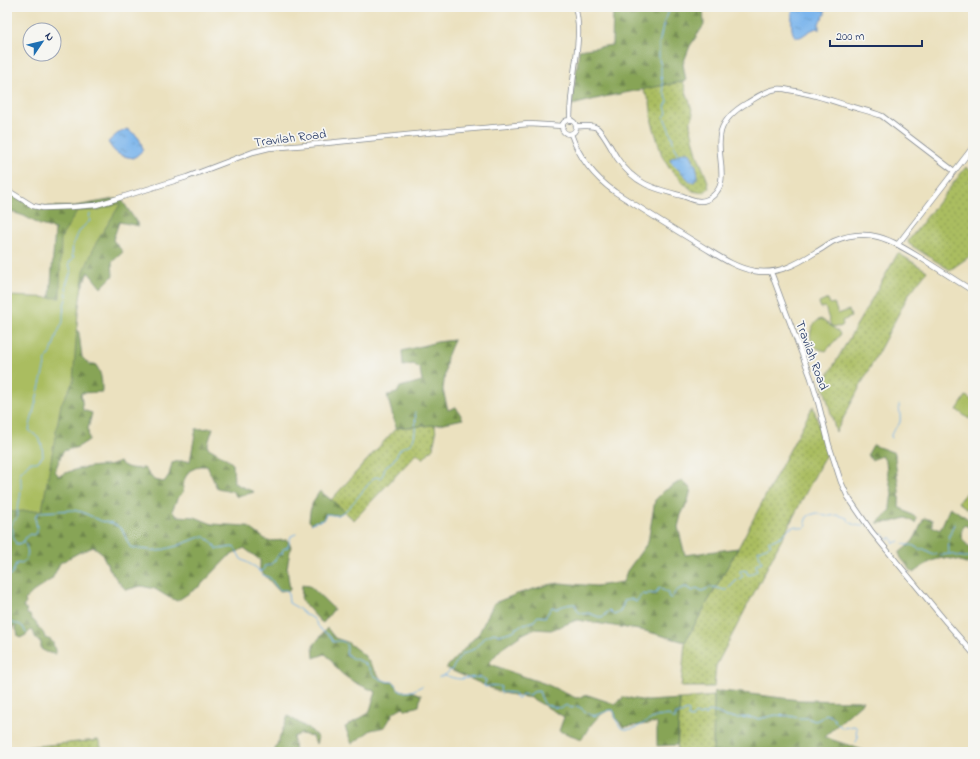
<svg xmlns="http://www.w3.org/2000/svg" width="980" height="759" viewBox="0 0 980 759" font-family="'Indie Flower',sans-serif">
<defs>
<pattern id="grass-dots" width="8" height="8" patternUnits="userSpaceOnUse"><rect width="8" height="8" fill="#aabd61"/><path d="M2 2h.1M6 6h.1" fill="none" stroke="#8a9a53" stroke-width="1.8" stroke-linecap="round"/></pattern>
<pattern id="forest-firs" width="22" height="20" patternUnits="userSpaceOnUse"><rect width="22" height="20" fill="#87a457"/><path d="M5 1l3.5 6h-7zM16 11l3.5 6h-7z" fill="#6e864b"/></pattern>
<pattern id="water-ripples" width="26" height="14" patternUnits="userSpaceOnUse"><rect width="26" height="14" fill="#7bb5ec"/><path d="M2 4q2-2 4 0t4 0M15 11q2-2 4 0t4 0" fill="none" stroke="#6494c2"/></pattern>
</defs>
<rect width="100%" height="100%" fill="#f6f6f2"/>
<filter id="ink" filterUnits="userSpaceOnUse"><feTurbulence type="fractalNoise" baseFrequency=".025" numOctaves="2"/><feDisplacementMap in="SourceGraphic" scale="8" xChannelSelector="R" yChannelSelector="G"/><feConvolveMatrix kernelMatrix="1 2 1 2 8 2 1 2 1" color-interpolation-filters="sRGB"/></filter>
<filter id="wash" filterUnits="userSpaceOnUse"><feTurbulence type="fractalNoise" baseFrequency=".012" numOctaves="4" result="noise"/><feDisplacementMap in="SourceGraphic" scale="16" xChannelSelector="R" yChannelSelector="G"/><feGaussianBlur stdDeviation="0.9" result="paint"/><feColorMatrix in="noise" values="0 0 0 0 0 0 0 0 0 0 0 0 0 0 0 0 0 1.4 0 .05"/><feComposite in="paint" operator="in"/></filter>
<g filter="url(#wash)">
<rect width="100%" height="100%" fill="#ebe1bf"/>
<!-- grass -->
<path fill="url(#grass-dots)" stroke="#627660" d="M683 81 693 113 690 125 697 154 707 179 709 188 703 193 693 191 685 184 669 168 662 156 652 122 650 102 642 89Z
M966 167 973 172V254L950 270 909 244 908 241Z
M898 253 927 271 909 294 836 432 823 384Z
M813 406 827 452 716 666 714 687H681L685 642 738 548Z
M435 425 436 434 433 448 423 459 417 453 354 520 331 500 396 428Z
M973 484V513L958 502Z
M714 696 713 752H677L680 699Z
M98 740 104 752H7V749Z"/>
<!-- forest -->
<path fill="url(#forest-firs)" stroke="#516a5a" d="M613 7H703L704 25 690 46 683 64 686 81 604 97 572 105 579 50 612 45Z
M7 190 33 206 71 207 114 199 122 200 139 226 119 222 113 240 123 252 112 262 113 276 101 288 88 272 76 301 73 318 79 333 82 357 89 364H95C102 372 102 382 102 392L81 393 83 410 92 413 88 429 89 440 78 447 63 451 55 471 59 476C72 469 86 467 100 466 109 466 110 466 119 462 127 469 134 469 144 468L154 480 164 482 169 475 172 463 179 461H190L196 429 213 428 207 447 226 458 233 464 234 483 254 492 237 497 232 491 217 488 207 466H200L189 471 184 480 183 492 177 499 172 511 177 516 195 517 212 524 247 526 268 541 287 540 291 546 287 568 290 590 279 591 260 570V560L244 548 228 557 200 586 177 601 168 597 155 589 141 586 126 590 117 580 109 568 101 552 94 547 80 552 60 563 52 579 33 592 25 600 26 603 23 607 26 609 27 614 30 615C32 622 30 616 34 621 37 623 36 624 38 627 41 631 44 632 45 638L51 640 53 643 56 654C51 654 45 652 41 649V642C35 641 35 635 33 631L31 630 26 635 20 638 18 636 17 631 15 629 16 626H14L11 629H7V299L45 302 50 297 55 229 40 225 24 216 12 212 7 209Z
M454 340 447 357 443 390 448 410 456 407 463 419 435 425 396 428 387 395 397 393 400 387 422 381 420 370 414 364 403 366 402 351 437 342Z
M873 445 895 453C895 471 901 488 899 506L905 511 917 518 915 523 906 518 892 522 877 523 890 511V506L892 493 887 471 886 462 882 456 871 460 868 454Z
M682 480 691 489 688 501 681 515 678 527 685 555 738 548 685 642 645 631 577 620 551 630 533 629 521 635 501 649 489 663 508 671 546 684 576 698 588 695 615 704 624 697 647 701 680 699 677 745 657 746V723L623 727 615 717V714L613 710C600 710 588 728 582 739L559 731 564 717 531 698 502 693 446 668 479 633 494 603 517 594 547 585 560 583 596 586 623 582 627 571 648 542 655 500 664 491Z
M320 491 345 511 338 515 326 514 323 520 314 522 312 524 309 521C310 507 312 502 320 491Z
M950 507 973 522V526L971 528 964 525C959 536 961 537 968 546L973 547V566L972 565C943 555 938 555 913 573L901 558 899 553C903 549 908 546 912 542 917 535 920 526 924 518L932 520V526L940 530Z
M302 585 310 586 334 609 323 623 320 621 301 600Z
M327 628 335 638 347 642 364 655 380 678 387 682H392L395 683 397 688 401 690 407 692 411 691 421 695 419 706 406 710 403 707 394 712 385 727 371 730 352 744 345 727 369 713 376 692C363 686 348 681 337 669 333 664 331 658 325 654L314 658 313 646Z
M720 691 742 693 799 700 864 701 824 737 866 751 865 752H713L714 692Z
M288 716 312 731 318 738 316 744 312 736 301 734 293 737 295 752H274Z"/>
<!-- park -->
<path fill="#aabd61" stroke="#627660" d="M121 203 96 243 84 271 78 313 73 382 61 404 42 510 7 512V296L60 298 61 238 77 211 98 210Z
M828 299 830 304 834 303 838 314 849 310 851 317 842 321 843 324 842 326 839 327 831 326 839 332 840 335 826 351C823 350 820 350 817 348 806 340 810 323 821 319L831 326 825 307 821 308 819 303Z
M966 396 973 401V413L969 419 957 410Z"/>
<!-- water -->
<path fill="url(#water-ripples)" stroke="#4b72a5" d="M793 7H826L825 11V14L819 23V30L817 28C814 29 811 30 808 32 805 34 803 36 800 37 788 40 792 14 793 7Z
M127 129C137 136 140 136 143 150L134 158C121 156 115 155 108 142L117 134Z
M684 152H689L690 153 696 166 698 176 694 182 690 181 670 161V159Z"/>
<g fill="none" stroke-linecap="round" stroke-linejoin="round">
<!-- stream -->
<path stroke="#7bb5ec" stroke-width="1" d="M670 7V8L663 26 659 44V59L661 67V76L664 92 668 101 665 107 667 113 664 117 672 137 674 146 679 154
M892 438 891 436C892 429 898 428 900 422 901 417 899 410 899 405
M971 506 973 507
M312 524 314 522 323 520 326 514C329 514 334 516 338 515 349 512 366 485 375 477L381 478 384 472 385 467 393 461 401 448C405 446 410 445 412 442 416 437 416 418 415 412
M873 529 879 534 884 535 888 540 891 537 892 539 893 542 894 543 899 541
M24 541 21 543 16 544 13 536V529L10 526C15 516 20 522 17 508 21 501 22 482 20 473L30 462H37L43 456C42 440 40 439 29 430L46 360 52 350 57 334 63 322V315L64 305 67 296 66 285 71 271 69 263 74 257 72 256 73 244C76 241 76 237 79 232 81 228 86 224 90 221L89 218 90 214
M903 544 907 545H912L919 549H924L933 554 942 555 949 554 963 557H969L973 559
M949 554C948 539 949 535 955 522
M259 571 264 570V566C272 566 275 560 279 554H282L283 549 288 547 291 536 296 534
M7 576 12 574 16 564 18 563 20 564C31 559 28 549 24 541L26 537 30 534 32 535 37 533V527L35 518 37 514 41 512 73 510 82 512 101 521 112 523 122 529 128 543 131 548 159 551 165 549 177 546 200 537H205L212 542 217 549H220L232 547 235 548 241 559 257 568 261 574 270 578 278 589 281 590H286L288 592 289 603 298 608 306 615 313 618 321 630 329 635 332 640 333 642C336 641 338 641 340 641 347 641 348 648 346 653 352 661 358 658 365 664 370 667 371 673 375 676 378 678 383 680 386 681 388 682 391 681 393 682 396 683 396 687 399 689 407 695 414 690 422 686
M7 612 10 621 15 624H19L23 627 26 633
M445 675C450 677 455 679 461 679 470 678 477 675 486 680L484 686 486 687C491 685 496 685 501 687L500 690 501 693 503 692 515 693 516 697 519 699 522 694 530 695 533 692 539 691C540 693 540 695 541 697 542 700 544 702 545 705 556 706 556 711 567 705L571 708 577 706C583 708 585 713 591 715 599 717 605 710 613 710L615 714 616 720 621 728C634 733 644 722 656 717 660 716 665 716 669 715L672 719H675L676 714H682L686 710 689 711 688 717 692 718 695 714 700 716 703 713 705 716 709 711 718 713 726 717 738 718 747 717 759 719 767 717 776 715 790 716 799 718H807L815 721 820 719 826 714 833 717 836 723 843 728 854 726 857 728 856 733 858 737 856 742
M439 677 445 675 452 669 459 658 463 654 474 649 485 637 494 633 499 635 513 631 521 625 534 621 538 616 545 617C548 614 549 610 552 607L557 609C561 606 569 604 575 604 578 611 576 612 584 614L588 613 602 618C606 616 606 612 609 610L614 615 620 612 625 600 628 599H631L636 602 642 594 646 595 649 593 655 594 659 588 668 593V596L670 598H672C675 590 679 589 686 587L693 591 697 588 702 591 709 588 714 587 724 590H727L736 581 743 576 740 572 741 570 747 571V574L750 575 757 570 756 565 757 563H761L762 560 760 557 758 551C762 547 768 548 771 544L769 542V540L771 541 780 537 789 529 795 526C800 528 802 529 807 526L805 522 807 517 810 515 817 513 825 516H831L838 515 847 518C850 525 858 526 864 526"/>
</g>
</g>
<g filter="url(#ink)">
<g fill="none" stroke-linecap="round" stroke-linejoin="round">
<!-- secondary casing -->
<g stroke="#83888e" stroke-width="6">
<path id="secondary" d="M562 127a7 7 0 1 1 14 0a7 7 0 1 1-14 0Z
M570 121C570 100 573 80 576 59 578 42 580 24 575 7
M576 126C583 127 591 124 597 128 603 132 612 150 617 158 634 184 654 189 683 196 688 198 694 201 700 201 710 201 719 192 721 182 724 166 716 148 721 131 725 118 735 110 747 103 756 98 766 90 777 89 781 88 785 89 789 90 811 93 832 101 853 107 863 110 872 112 882 116L954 171
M571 134C579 157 594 177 615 192 645 211 675 230 705 248 720 257 736 268 754 271 778 275 797 264 816 252 822 249 828 244 834 241 868 226 891 240 919 257 937 268 955 280 973 291
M7 190 33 206 43 208 71 207 96 205 187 177 253 152 269 148 307 145 426 133 529 124 563 126
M898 244 973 147
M771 272 786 312 811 378 817 398 829 445 841 482 848 497 872 532 946 622 973 653"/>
</g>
<!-- secondary -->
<use href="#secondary" stroke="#fff" stroke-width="4.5"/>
</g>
</g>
<g text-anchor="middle" stroke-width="3.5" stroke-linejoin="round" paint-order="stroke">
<!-- street labels -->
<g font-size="13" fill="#1b2f5e" stroke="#f6f6f2">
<text transform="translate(290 137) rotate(-7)" y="5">Travilah Road</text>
<text transform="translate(813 355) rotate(70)" y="5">Travilah Road</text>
</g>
</g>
<!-- margin -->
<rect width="980" height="759" fill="none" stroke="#f6f6f2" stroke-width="24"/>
<!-- north arrow -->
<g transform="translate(42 42) rotate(55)"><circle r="19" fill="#f6f6f2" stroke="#9ea6b7"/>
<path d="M0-3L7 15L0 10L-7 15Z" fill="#1f6fb2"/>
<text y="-6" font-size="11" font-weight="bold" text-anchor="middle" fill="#1b2f5e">N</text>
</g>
<!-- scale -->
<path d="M830 40v6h92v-6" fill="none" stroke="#1b2f5e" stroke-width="2"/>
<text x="836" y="40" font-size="12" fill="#1b2f5e" stroke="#f6f6f2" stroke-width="3" paint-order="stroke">200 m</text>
</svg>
